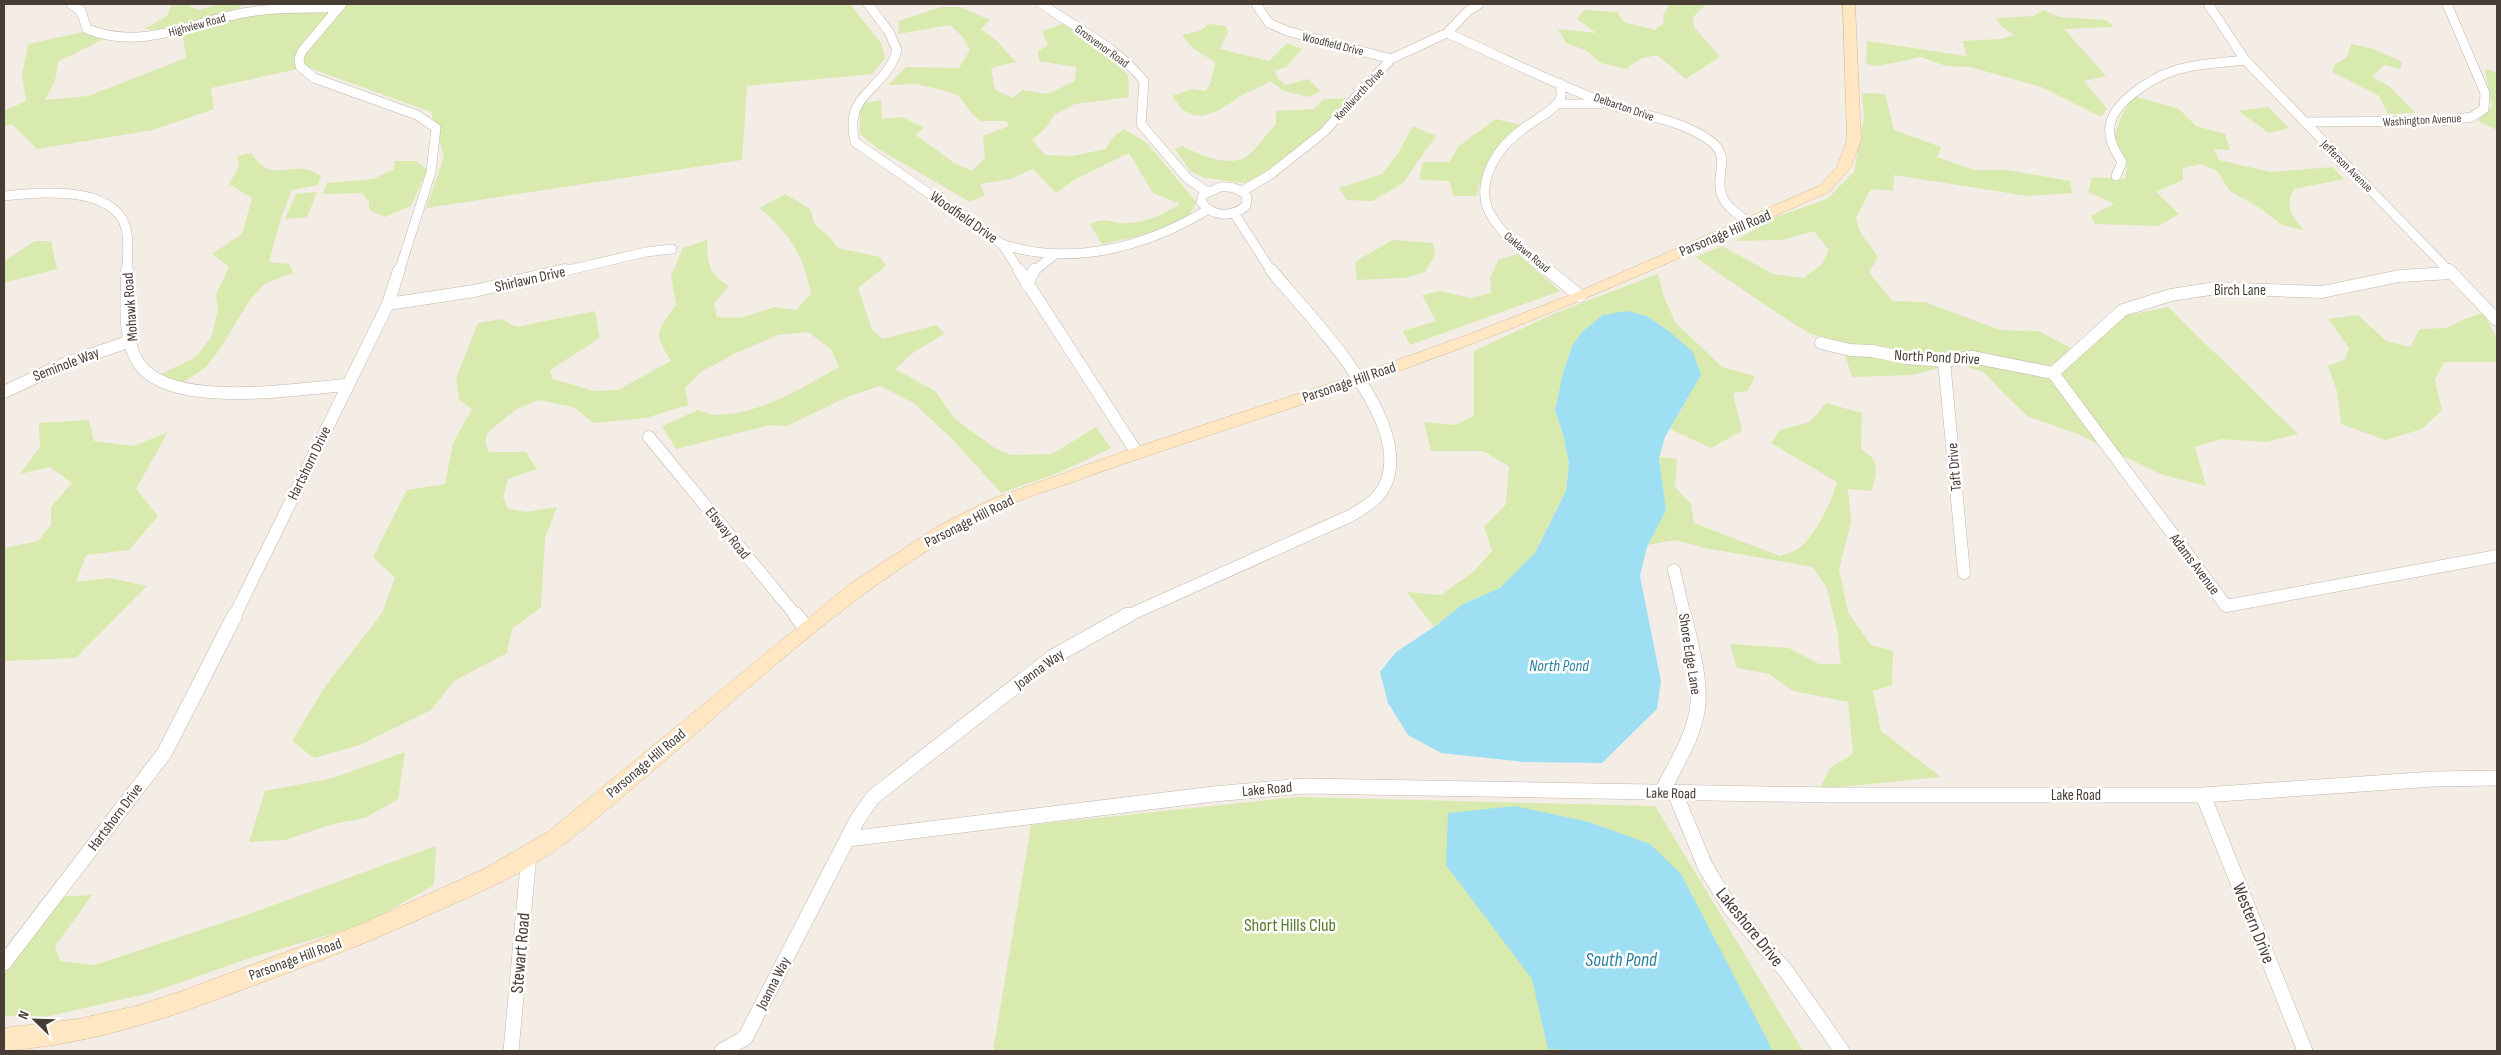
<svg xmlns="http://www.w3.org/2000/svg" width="2501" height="1055" viewBox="0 0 2501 1055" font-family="'Sofia Sans Condensed',sans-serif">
<rect width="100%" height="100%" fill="#f4ede6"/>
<!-- green -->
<path fill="#d8eaad" d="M172 4H193L190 7 199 10 219 4H246C216 19 178 32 144 29L167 16Z
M345 4H850L881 43 885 58 872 74 747 86 742 160 426 208 444 157 431 112 307 67 211 88 214 109 153 130 37 149 12 124 4 126V111L26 101 22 75 28 44 97 29 109 36 58 62 55 81 45 100 88 96 186 58 182 31 249 12 338 13Z
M1668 4H1706L1693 17 1694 27 1720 57 1686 79 1657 55 1640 59 1626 69 1601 63 1587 51 1566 43 1558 29 1596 33 1577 19 1584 10 1617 12 1624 22 1655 30 1664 23 1663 15 1669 6Z
M941 7H960L990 20 981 29 997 41 1016 62 991 68 995 90 1013 98 1022 90 1048 94 1075 81 1076 67 1039 61 1038 51 1048 45 1042 31 1063 24 1111 57 1128 75 1129 97 1075 104 1054 115 1047 127 1032 140 1045 155 1072 156 1106 149 1112 138 1124 129 1147 143 1196 202 1188 218 1144 235 1102 244 1090 224C1108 215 1111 225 1128 223 1148 222 1163 214 1180 204L1153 193 1129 153 1074 180 1056 193 1033 169 1011 179 980 184 985 195 970 202 877 148 860 134V104L881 100 882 119 901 117 924 127 916 135 954 163 972 171 985 158 983 136 1009 126 1006 121H981L972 114 958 95 938 89 916 84 888 85 906 67 959 68 970 50 962 36 950 25 898 34 899 21Z
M2043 10 2059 17 2106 20 2114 27 2064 29 2106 76 2084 81 2107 109 2101 117 2041 87 1970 67 1946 66 1921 57 1878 66 1866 64 1867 41 1966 56 1963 41 2000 39 2014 35 2000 25 1996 18 2034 16Z
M1209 24 1226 26 1228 32 1220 49 1269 61 1287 43 1302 49 1286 67 1274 71 1278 79 1286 85 1308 79 1321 91 1309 97 1284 91 1270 81C1261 88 1251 90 1242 95 1227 105 1203 125 1185 111 1180 108 1176 101 1172 96L1192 89 1206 91 1211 82 1215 62 1194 49 1182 35 1199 31Z
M2351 44 2374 49 2402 62 2400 69 2384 65 2372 77 2389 86 2415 113 2388 114 2379 96 2332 72 2335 64 2347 57Z
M2485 69 2497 72V130L2478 121 2492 106Z
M1862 93 1885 94 1894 130 1941 147 1937 157 1974 170H2007L2070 181 2072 193 2028 196 1894 175 1893 191 1871 189 1856 218 1860 232 1878 257 1869 272 1892 301 1925 302 2000 330 2038 331 2083 354 2124 316 2168 307 2298 434 2267 442 2221 439 2195 447 2206 486 2160 474 2078 434 2029 417 2006 396 1985 373 1957 363 1913 375 1852 377 1841 342 1811 334 1786 319 1695 257 1722 246 1773 274 1803 278 1822 264 1829 250 1814 231 1782 240 1735 241 1773 218 1827 199 1854 172 1864 117Z
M2134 96 2179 109 2196 126 2225 134 2230 150 2214 149 2219 160 2270 172 2333 167 2344 179 2294 189C2284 206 2292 217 2304 230L2282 225 2258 207 2230 191 2217 171 2200 164 2183 168V180L2156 192 2179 214 2159 226 2095 224 2091 216 2114 204 2088 192 2092 177 2125 179 2127 167 2113 140 2122 114Z
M1351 98 1309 139 1253 184 1205 178 1190 171 1175 149 1182 146C1200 155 1235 171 1252 152 1261 143 1267 133 1276 125V111L1313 109 1324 99Z
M2268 107 2289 128 2269 133 2238 111Z
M1496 119 1520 125C1495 149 1483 162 1477 196H1453L1450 181 1419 180 1423 162H1449L1459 146Z
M1413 126 1436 136 1402 184 1372 201 1347 200 1339 188 1382 174 1397 155Z
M251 153C274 188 293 156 321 176L318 185 292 190 281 218 269 262 289 264 293 273 264 284 249 301 220 349 206 367 181 384 161 374 196 357 212 336 218 308 216 295 229 267 212 254 242 234 252 198 229 184 239 166 237 156Z
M395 161H416L427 170 411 206 385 217 369 210V202L362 193 323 194 327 183 373 179 394 169Z
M317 192 307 217 285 219 296 194Z
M785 194 810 209 815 225 829 236 838 248 880 257 886 266 858 288 872 330 882 339 937 325 944 334 914 352 895 369 935 391 955 419 993 447 1011 455 1052 454 1096 427 1111 448 1058 473 1001 493 953 440 915 404 880 386 847 397 787 426 770 425 676 449 662 426 698 410C704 412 711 415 717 415 761 414 802 388 839 367L831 349 808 332 778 335 734 354 701 372 685 388 688 405 646 418 594 423 573 407 538 400 515 410 488 432 485 442 489 452H526L537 469 508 479 503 497 508 508 525 512 557 507 545 538 541 607 512 629 507 653 454 681 431 710 360 745 314 758 292 741 324 688 382 613 395 578 373 557 407 490 445 484 453 443 472 409 459 400 456 378 478 323 502 319 516 327 595 311 600 338 550 370 553 379 594 391 618 390 671 361C653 332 656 333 676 305L671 276 683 248 707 240C708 264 707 273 729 286L714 303 717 317 740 318 775 307 796 310 811 294C803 254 790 234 759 208Z
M1392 240 1433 243 1435 256 1425 272 1404 278 1357 280 1355 262Z
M35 241H51L57 269 4 283V261Z
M1518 254 1560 291 1410 345 1403 331 1436 321 1422 295 1440 291 1471 298 1491 293 1490 278 1498 260Z
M1658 274 1664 297 1675 322 1722 367 1755 376 1748 391 1733 393 1742 431 1711 448 1670 429 1701 375 1572 346 1563 373 1555 410 1564 438 1569 464 1566 491 1535 553 1500 588 1463 604 1434 627 1407 592 1441 595 1474 571 1492 551 1484 527 1506 504 1509 466 1483 451H1431L1424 422 1455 425 1474 416V351L1553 314Z
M2483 313 2497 338V362H2444L2435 380 2442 410 2422 429 2385 440 2341 424 2337 391 2328 366 2345 359 2349 348 2328 319 2358 315 2386 341 2410 347 2420 329 2446 328 2465 319Z
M1826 403 1862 413 1861 449C1882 462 1876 470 1872 491L1848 489 1851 522 1839 569 1848 612 1871 645 1893 651 1892 685 1873 691 1881 731 1941 777 1819 789 1831 767 1853 754 1848 702 1793 691 1769 674 1737 668 1730 644 1789 648 1819 664H1841L1837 630 1827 588 1813 567 1705 548 1675 540 1648 545 1666 510 1659 457 1677 459 1675 487 1691 504 1694 523 1780 556C1785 554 1793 552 1798 549 1815 537 1832 501 1837 482L1771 443 1780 430 1810 422Z
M89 420 94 441 134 446 168 432 136 489 158 516 129 550 86 555 76 582 109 578 147 586 76 658 4 661V548L38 541 51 525V507L72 483 50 467 20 474 40 447 39 423Z
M405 752 398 799 365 818 333 824 285 840 249 842 265 791 333 778Z
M1297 797 1655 806 1803 1051H993L1031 825Z
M436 846 434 885 365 924 250 958 150 993 45 1017 4 1016V974L60 897 92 895 55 946 60 961 95 965 252 913Z"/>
<!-- water -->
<path fill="#9fdff3" d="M1627 311 1647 316 1670 332 1693 352 1701 375 1665 437 1659 458 1666 510 1647 547 1640 576 1661 681 1657 709 1602 763 1524 762 1441 753 1408 735 1388 703 1380 672 1396 652 1434 627 1463 604 1500 588 1535 553 1566 491 1569 464 1564 438 1555 410 1563 373 1572 346 1583 331 1603 315Z
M1515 806 1589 822 1650 844 1681 874 1773 1051H1590L1548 1049 1532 979 1446 865 1448 813Z"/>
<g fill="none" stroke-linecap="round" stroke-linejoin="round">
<!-- street-far2 casing -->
<g stroke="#c2b6ab" stroke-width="10">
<path id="street-far2" d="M71 4 81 11 87 29C142 51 189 23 243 13 275 7 307 8 339 8
M342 4 302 51 299 59 300 66 314 78 417 115 436 128 431 172 399 272
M868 4 889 32 897 50C885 92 843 91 855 142L1003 245 1020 272
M1042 4C1077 29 1117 47 1144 81L1141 124 1187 178 1207 192
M1256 4 1269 23 1287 31 1391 59
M2208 4 2245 60 2450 272
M1447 33C1500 56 1553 84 1607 103 1641 116 1683 119 1713 143 1731 158 1714 178 1722 196 1727 208 1739 215 1749 222
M1557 104H1600
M2304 122 2442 121 2472 117 2484 109 2485 93 2447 4
M2116 176 2122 162C2115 152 2108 139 2110 126 2113 101 2154 77 2176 70 2198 63 2222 63 2245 60
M1220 187C1231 186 1240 188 1247 197L1246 206C1231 218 1213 217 1201 202L1203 195Z
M1242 191 1271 174 1324 132 1391 59 1447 33 1468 11 1479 4
M4 196C37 192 110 185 125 225 130 239 127 257 127 272
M1234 213 1272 272
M1002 244C1071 267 1146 247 1207 210
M560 272 646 252 672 249
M1033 272 1054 255
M1550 272C1530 256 1508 241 1494 220 1471 188 1495 149 1523 129 1533 121 1548 114 1557 104 1563 98 1561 91 1560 83"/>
</g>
<!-- street-far1 casing -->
<g stroke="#c2b6ab" stroke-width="13">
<path id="street-far1" d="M127 270C127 297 123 332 135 357 161 413 297 388 347 385
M1019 270 1137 453
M1548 270 1580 296
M2449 270 2497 320
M1027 285 1034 270
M388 304 474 291 565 270
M1821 343 1850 350 1872 351 1906 358 1944 361 1972 357 2053 373
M1944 361 1964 573
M2053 373 2226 606 2497 556
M2053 373 2123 310 2171 295 2216 288 2322 292 2399 276 2452 273
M4 392 66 363 131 341
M649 437 797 617
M1674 570 1685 617
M234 617 388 304 399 270
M1125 617 1350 516C1360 510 1370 505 1378 496 1429 435 1308 315 1271 270"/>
</g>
<!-- street casing -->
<g stroke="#c2b6ab" stroke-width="16">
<path id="street" d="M796 615 806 628
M1662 792C1675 765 1696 734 1698 703 1700 676 1690 642 1684 615
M1675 793 1705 866 1731 909 1786 971 1842 1051
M2203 795 2305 1051
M848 839 1214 794 1302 786 1830 795H2203L2434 779 2497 778
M4 963 165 752 235 615
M511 1051 529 854
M722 1051 745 1038 857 820 873 797 1053 657 1128 615"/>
</g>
<!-- secondary casing -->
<g stroke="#d9bc96" stroke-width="1">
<path id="secondary" d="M1843 4H1855L1861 140 1851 167 1829 192C1675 260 1523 329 1364 383 1274 415 1182 443 1092 475 1061 487 1026 496 996 511 834 594 709 731 567 842 524 875 471 896 422 918 369 942 315 963 260 983 172 1017 99 1043 4 1051V1028L78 1019 136 1006 182 991 359 925 482 870 548 832 850 584 940 525 992 499 1131 449 1355 375 1470 334 1575 293 1819 186 1837 167 1847 140Z"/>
</g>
<!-- street-far2 -->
<use href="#street-far2" stroke="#fff" stroke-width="9"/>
<!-- street-far1 -->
<use href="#street-far1" stroke="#fff" stroke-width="12"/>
<!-- street -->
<use href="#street" stroke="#fff" stroke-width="15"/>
<!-- secondary -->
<use href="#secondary" fill="#ffe7c4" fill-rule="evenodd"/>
</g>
<g text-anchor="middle" stroke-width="5" stroke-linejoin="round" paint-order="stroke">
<!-- far-street labels -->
<g font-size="12" fill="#473d35" stroke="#fff">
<text transform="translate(197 25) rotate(-15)" y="4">Highview Road</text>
<text transform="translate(1333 44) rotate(14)" y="4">Woodfield Drive</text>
<text transform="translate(1102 46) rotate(36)" y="4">Grosvenor Road</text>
<text transform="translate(1359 94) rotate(-47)" y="4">Kenilworth Drive</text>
<text transform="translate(1624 107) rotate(19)" y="4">Delbarton Drive</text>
<text transform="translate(2422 120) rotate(-3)" y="4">Washington Avenue</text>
<text transform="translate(2347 166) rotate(45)" y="4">Jefferson Avenue</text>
<text transform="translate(1527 252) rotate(40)" y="4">Oaklawn Road</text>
</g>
<!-- street labels -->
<g font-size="15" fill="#473d35" stroke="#fff">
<text transform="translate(964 217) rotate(35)" y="5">Woodfield Drive</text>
<text transform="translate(1725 233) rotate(-23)" y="5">Parsonage Hill Road</text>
<text transform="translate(530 279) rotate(-13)" y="5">Shirlawn Drive</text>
<text x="2240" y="295">Birch Lane</text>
<text transform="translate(130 307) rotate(-94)" y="5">Mohawk Road</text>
<text transform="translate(1937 357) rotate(3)" y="5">North Pond Drive</text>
<text transform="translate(66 364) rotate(-21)" y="5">Seminole Way</text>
<text transform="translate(1349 382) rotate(-19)" y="5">Parsonage Hill Road</text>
<text transform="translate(309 463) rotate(-64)" y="5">Hartshorn Drive</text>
<text transform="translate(1954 467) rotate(-95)" y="5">Taft Drive</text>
<text transform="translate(969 521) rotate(-27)" y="5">Parsonage Hill Road</text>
<text transform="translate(728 533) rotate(51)" y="5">Elsway Road</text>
<text transform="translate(2195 564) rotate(53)" y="5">Adams Avenue</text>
<text transform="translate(1690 654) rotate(81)" y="5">Shore Edge Lane</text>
<text transform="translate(1039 669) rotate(-36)" y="5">Joanna Way</text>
<text transform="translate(646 763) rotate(-40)" y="5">Parsonage Hill Road</text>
<text transform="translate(1267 789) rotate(-5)" y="5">Lake Road</text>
<text transform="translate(1671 793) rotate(1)" y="5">Lake Road</text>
<text x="2076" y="800">Lake Road</text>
<text transform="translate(115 817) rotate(-53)" y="5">Hartshorn Drive</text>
<text transform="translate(295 959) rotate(-20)" y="5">Parsonage Hill Road</text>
<text transform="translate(773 983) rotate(-63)" y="5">Joanna Way</text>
</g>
<!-- water labels -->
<g font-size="16" font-style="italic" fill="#26809e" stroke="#fff">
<text x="1559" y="671">North Pond</text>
</g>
<!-- near-street labels -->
<g font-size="18" fill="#473d35" stroke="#fff">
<text transform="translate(2254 923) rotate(68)" y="6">Western Drive</text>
<text transform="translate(1750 927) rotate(51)" y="6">Lakeshore Drive</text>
<text transform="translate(520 953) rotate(-85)" y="6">Stewart Road</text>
</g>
<!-- near-park labels -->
<g font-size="18" fill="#547b26" stroke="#fff">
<text x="1290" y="931">Short Hills Club</text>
</g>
<!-- near-water labels -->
<g font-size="19" font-style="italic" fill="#26809e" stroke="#fff">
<text x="1621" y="966">South Pond</text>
</g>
</g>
<!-- border -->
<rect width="2501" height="1055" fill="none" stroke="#473d35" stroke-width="10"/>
<!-- north arrow -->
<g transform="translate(35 1020) rotate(293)" stroke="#ffffff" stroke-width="4" paint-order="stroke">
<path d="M0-4L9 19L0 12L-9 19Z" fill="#473d35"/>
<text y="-8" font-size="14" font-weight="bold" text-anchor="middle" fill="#473d35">N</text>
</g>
</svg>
